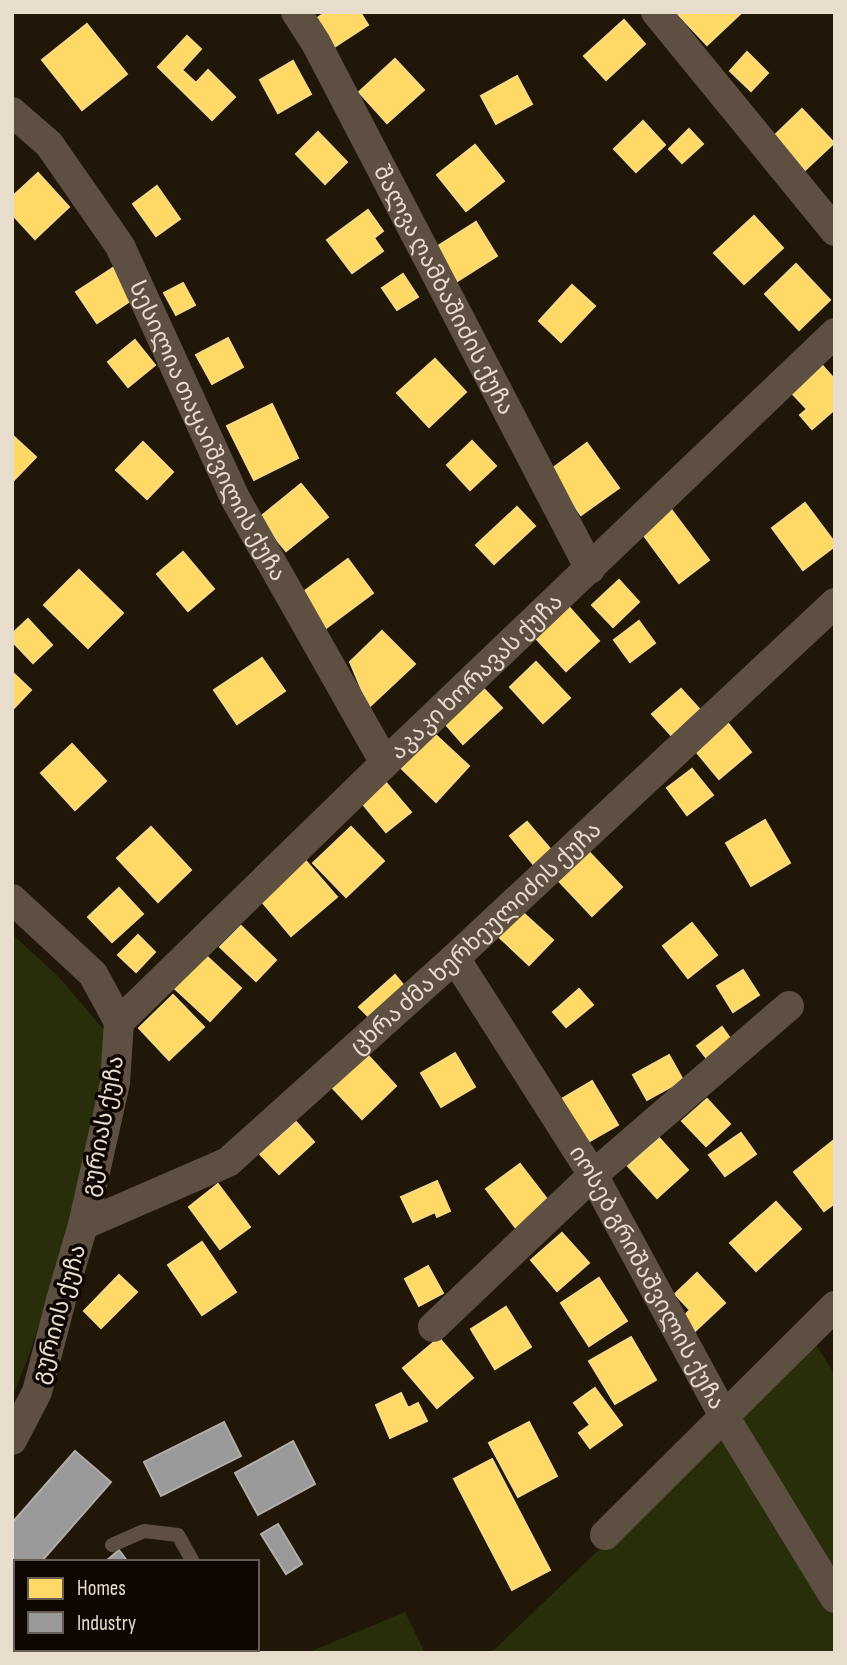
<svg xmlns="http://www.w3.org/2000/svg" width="847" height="1665" viewBox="0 0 847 1665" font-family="'Sofia Sans Condensed','Noto Sans Georgian',sans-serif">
<rect width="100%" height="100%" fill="#201709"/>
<!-- green -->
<path fill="#292e0a" d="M12 934 59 977 115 1043 79 1199 30 1352 12 1398Z
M815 1343 835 1375V1653H485L495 1649Z
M405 1612 425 1653H307Z"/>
<!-- homes -->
<path fill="#ffd966" stroke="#f8da85" stroke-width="2" d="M326 12H360L368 25 331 49 313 21Z
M676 12H738L740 14 707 45Z
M624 20 645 44 606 80 584 56Z
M87 24 127 74 82 110 42 60Z
M187 36 201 49 182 70 196 83 208 70 235 97 212 120 158 67Z
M747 52 768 73 751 91 730 71Z
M395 59 424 90 387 123 359 92Z
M293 61 311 94 278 113 260 80Z
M517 76 532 104 496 124 481 96Z
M802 109 834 143 805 170 774 136Z
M643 121 665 145 636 172 614 149Z
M689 129 703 144 682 163 669 149Z
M318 132 347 162 325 184 296 154Z
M475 145 504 181 466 211 437 175Z
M38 173 69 207 35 239 12 214V197Z
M157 186 180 219 156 236 133 204Z
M368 210 383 231 374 238 383 251 352 273 327 240Z
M754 216 783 248 744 284 714 253Z
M476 222 497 256 451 285 430 251Z
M796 264 830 300 799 330 765 294Z
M113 268 133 299 97 323 76 292Z
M403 274 418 297 397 310 382 288Z
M183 283 195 305 176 315 164 293Z
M572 285 595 306 561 342 539 321Z
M228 338 243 367 212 384 196 355Z
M135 340 155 365 128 387 108 362Z
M435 359 466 392 429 427 397 393Z
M819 362 835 380V409L812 429 800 415 807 409 789 390Z
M272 404 298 458 254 480 227 426Z
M12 435 36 457 12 482Z
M472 441 496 466 470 490 447 465Z
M143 442 173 472 147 499 116 470Z
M587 443 619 488 581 515 549 471Z
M301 484 328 517 286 551 259 518Z
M805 503 835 543V546L803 570 772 528Z
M667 504 709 560 679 583 637 526Z
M517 507 535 526 494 564 476 545Z
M183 552 214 589 188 611 157 574Z
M348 559 373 593 326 628 302 593Z
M79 570 123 613 88 648 44 605Z
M619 580 639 602 613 627 592 605Z
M567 605 599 641 566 671 533 635Z
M28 619 52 645 33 663 12 641V634Z
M639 621 655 643 630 662 614 640Z
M382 631 415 664 369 707 350 662Z
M262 658 285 691 237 724 214 690Z
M536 662 570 698 543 723 510 687Z
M12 672 31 690 12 710Z
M480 685 502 708 463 744 442 720Z
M681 689 701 711 672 736 652 714Z
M727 722 751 752 719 779 694 749Z
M428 728 469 766 436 802 396 763Z
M72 744 106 781 75 810 41 773Z
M692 769 713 795 687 815 667 788Z
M381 777 411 812 386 832 357 797Z
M765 820 790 863 751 886 726 843Z
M527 822 551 850 534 865 510 836Z
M151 827 191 870 158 902 117 858Z
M351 827 384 861 346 897 313 863Z
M587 850 622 887 592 916 557 879Z
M304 859 337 897 291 936 259 898Z
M119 888 143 914 112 942 88 917Z
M521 911 553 940 529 965 498 936Z
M692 923 717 955 688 978 663 946Z
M241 926 276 960 256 981 220 947Z
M138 935 155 952 136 972 118 955Z
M203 953 241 988 210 1021 172 986Z
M743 970 759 995 733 1012 717 986Z
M395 975 404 986 370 1018 359 1007Z
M579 989 593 1005 566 1027 553 1012Z
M173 995 204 1027 169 1060 139 1028Z
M722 1027 736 1047 712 1065 697 1046Z
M363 1050 396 1086 362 1119 328 1083Z
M455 1053 475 1087 441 1107 421 1073Z
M669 1055 683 1080 647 1100 633 1075Z
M592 1081 618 1125 583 1145 558 1101Z
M707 1099 730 1124 706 1146 682 1121Z
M296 1122 314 1142 279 1174 260 1154Z
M741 1133 756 1154 725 1176 709 1155Z
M659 1138 688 1170 657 1198 628 1166Z
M833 1141 835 1144V1203L824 1211 794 1172Z
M520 1164 550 1203 516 1228 486 1189Z
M437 1181 450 1211 437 1217 435 1212 413 1222 401 1197Z
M218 1184 250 1227 220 1249 189 1207Z
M776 1202 801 1229 756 1271 730 1243Z
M562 1233 589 1263 557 1291 531 1260Z
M202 1242 236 1292 202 1315 168 1265Z
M428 1266 443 1293 419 1306 405 1279Z
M697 1273 725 1303 695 1331 683 1317 690 1310 675 1294Z
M119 1275 137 1292 101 1328 84 1311Z
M599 1278 627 1321 589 1346 561 1303Z
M506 1307 531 1347 495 1369 471 1329Z
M631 1337 656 1380 615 1404 589 1361Z
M439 1338 473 1378 437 1408 403 1368Z
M595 1388 622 1425 590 1448 579 1433 590 1425 574 1403Z
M401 1393 408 1408 418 1403 427 1421 390 1438 376 1405Z
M529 1422 557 1476 518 1497 489 1443Z
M492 1459 550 1570 512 1590 454 1479Z"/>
<!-- industry -->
<path fill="#999" stroke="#b1ada9" stroke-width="2" d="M224 1422 241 1456 161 1496 144 1462Z
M293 1441 315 1484 258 1515 235 1473Z
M75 1451 111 1482 41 1562H16V1591L12 1595V1523Z
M278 1524 302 1564 286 1574 261 1534Z
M119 1550 128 1562H105Z"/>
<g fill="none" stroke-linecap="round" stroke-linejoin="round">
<!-- lane -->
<path stroke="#5e4f43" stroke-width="14" d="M112 1545 144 1531 178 1535 193 1562
M220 1649 221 1653"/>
<!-- street -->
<g stroke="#5e4f43" stroke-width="30">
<path id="s1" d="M296 12 316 43 590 569"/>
<path d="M656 12 835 231"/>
<path id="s2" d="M12 112 49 144 120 246 235 498 385 763"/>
<path d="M12 899 93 974 119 1022 115 1083 83 1225 61 1300 37 1392 12 1440"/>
<path id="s3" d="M455 958 593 1175 724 1416 835 1598"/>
<path id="s4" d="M119 1022 385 763 835 333"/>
<path id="s5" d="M83 1225 228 1162 455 958 835 603"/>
<path d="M433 1327 593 1175 789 1006"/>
<path d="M605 1535 835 1306"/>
</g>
</g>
<g text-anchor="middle" stroke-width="7" stroke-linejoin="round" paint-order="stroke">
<!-- street labels -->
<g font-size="23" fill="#e8ddcd" stroke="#0d0601">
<text dy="8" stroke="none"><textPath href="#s1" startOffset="315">შალვა ღამბაშიძის ქუჩა</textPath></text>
<text dy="8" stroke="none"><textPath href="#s2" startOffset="378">სესილია თაყაიშვილის ქუჩა</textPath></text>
<text dy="8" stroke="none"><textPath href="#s4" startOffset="497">აკაკი ხორავას ქუჩა</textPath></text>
<text dy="8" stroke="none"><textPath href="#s5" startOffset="492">ცხრა ძმა ხერხეულიძის ქუჩა</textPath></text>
<text transform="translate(102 1126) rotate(-79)" y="8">გურიას ქუჩა</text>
<text dy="8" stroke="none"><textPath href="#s3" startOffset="373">იოსებ გრიშაშვილის ქუჩა</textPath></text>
<text transform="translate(58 1314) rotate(-74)" y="8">გურიის ქუჩა</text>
</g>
</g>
<!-- border -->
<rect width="847" height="1665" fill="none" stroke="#e8ddcd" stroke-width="28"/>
<!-- legend -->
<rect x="14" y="1560" width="245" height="91" fill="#0d0601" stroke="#655c53" stroke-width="2"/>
<rect x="28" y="1578" width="35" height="21" fill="#ffd966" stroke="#655c53" stroke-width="2"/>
<text x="77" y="1595" font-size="21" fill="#e8ddcd">Homes</text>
<rect x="28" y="1612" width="35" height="21" fill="#999999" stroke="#655c53" stroke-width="2"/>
<text x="77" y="1630" font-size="21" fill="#e8ddcd">Industry</text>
</svg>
